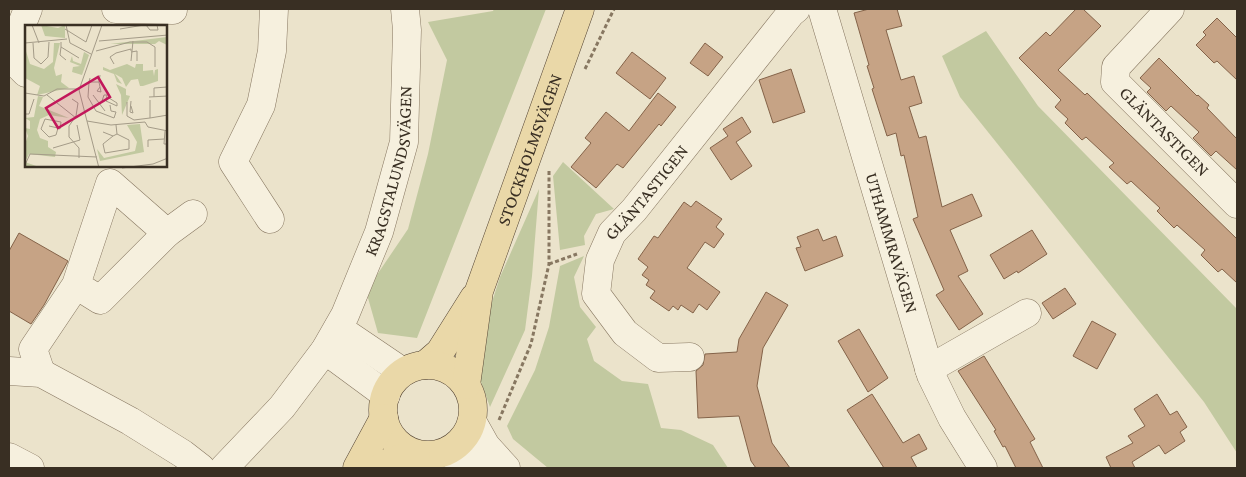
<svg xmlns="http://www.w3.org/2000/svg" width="1246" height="477" viewBox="0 0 1246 477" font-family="'Crimson Pro',serif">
<rect width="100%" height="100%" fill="#ebe3cb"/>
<!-- green -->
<path fill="#c2c9a0" d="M494 9H546L417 338 378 333 366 291 408 229 428 154 447 60 428 22 493 11Z
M986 31 1038 106 1237 309V453L1204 402 960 97 942 56Z
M563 162 614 209 596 214 584 236 585 245 560 250 553 176Z
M539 189 532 276 525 330 490 407 477 371 476 352 500 277Z
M584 256 574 277 580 307 596 327 587 339 594 361 622 381 648 384 661 428 681 430 713 445 728 468H548L513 439 507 426 535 370 549 327 560 266Z"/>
<!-- building -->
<path fill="#c6a385" stroke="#846349" d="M869 9H897L902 26 886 30 901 80 914 76 922 103 909 107 919 138 926 136 942 207 972 194 982 216 950 230 968 271 958 276 983 314 959 330 936 295 944 290 913 219 918 217 904 155 901 156 896 133 887 136 872 89 874 88 867 66 869 65 854 13Z
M1076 9H1083L1101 26 1058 70 1085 95 1087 93 1237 239V283L1222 269 1218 272 1201 255 1205 250 1177 225 1174 228 1157 211 1160 208 1131 181 1127 184 1109 167 1114 163 1086 137 1082 140 1065 123 1068 119 1055 107 1061 100 1019 58 1046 32 1050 36Z
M1217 18 1237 38V80L1217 61 1214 63 1196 45 1206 35 1203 32Z
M705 43 723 57 708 76 690 63Z
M632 52 666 78 650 99 616 73Z
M1159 58 1197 96 1198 95 1209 105 1207 108 1237 139V170L1216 151 1211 156 1193 138 1199 132 1171 106 1166 111 1147 92 1151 88 1140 78Z
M791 69 805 112 773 123 759 80Z
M658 93 676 107 661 126 659 124 623 168 617 164 596 188 571 167 591 143 585 138 606 112 629 131Z
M742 117 751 132 736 142 752 166 731 180 710 148 728 136 723 129Z
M696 201 722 219 716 227 724 234 714 248 705 242 687 268 720 292 707 310 699 304 693 313 681 305 678 310 673 306 669 311 650 298 655 291 646 285 649 280 642 275 648 267 638 259 654 236 658 238 684 202 691 207Z
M818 229 823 241 836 236 843 256 805 271 796 248 801 247 797 237Z
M1032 230 1047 254 1018 273 1017 271 1004 279 990 255Z
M19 233 68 261 44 305 31 324 9 311V251Z
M1065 288 1076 304 1053 319 1042 303Z
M766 292 788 305 763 348 757 386 772 443 790 468H756L751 461 739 416 698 418 696 371 703 365 705 354 737 352 739 339Z
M1092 321 1116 334 1097 369 1073 356Z
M859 329 888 378 868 392 838 341Z
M984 356 1035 439 1030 442 1043 468H1016L1005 446 1003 447 994 431 996 430 958 371Z
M872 394 903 443 919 434 927 449 911 457 917 468H884L847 410Z
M1157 394 1170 415 1177 411 1187 427 1180 432 1185 441 1165 454 1159 445 1132 462 1135 468H1111L1106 457 1133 443 1128 436 1145 426 1134 409Z"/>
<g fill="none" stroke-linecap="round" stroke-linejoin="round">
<!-- minor casing -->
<g stroke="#877761" stroke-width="29">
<g id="minor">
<path d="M116 9 173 10"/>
<path id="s1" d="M822 9 931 375 952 418 983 468"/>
<path id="s2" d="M1170 9 1116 67 1115 82 1237 204"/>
<path d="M26 73 19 66 14 44 28 9"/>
<path d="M270 219 233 162 261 105 272 51 274 9"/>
<path d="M167 233 193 214"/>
<path d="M338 328 403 372"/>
<path d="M325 350 386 395"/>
<path id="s3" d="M690 357 658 358 625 333 596 294 600 260 612 233 634 210 791 13 796 9"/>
<path d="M929 369 1027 313"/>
<path d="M9 371 41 373 130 421 183 454 201 468"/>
<path d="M41 373 33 349 76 285 110 183 167 233 100 300 76 285"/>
<path d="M472 421 486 446 506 468"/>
<path d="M446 452 479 468"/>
<path d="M9 457 30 468"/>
<path id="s4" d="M224 468 282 407 325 350 345 315 379 232 404 142 407 30 405 9"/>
</g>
</g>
<!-- major casing -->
<g stroke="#554534" stroke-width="29">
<g id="major">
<path d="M425 365 440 352 474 298"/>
<circle cx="428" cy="410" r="45"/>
<path id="s5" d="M466 385 479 291 580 9"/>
<path d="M357 468 384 418"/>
<path d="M380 468 391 461 416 454"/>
</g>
</g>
<!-- path -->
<path stroke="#877761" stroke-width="3" stroke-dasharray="4 2.5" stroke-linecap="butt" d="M585 69 614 9
M549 264 577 254
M499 420 531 344 549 264V170"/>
<!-- minor -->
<use href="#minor" stroke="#f6f0de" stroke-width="28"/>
<!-- major -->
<use href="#major" stroke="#ead8a8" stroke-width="28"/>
</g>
<g text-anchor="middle" stroke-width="4.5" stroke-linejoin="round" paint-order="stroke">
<!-- street labels -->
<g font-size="18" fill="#392f23" stroke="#f3edda">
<text dy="6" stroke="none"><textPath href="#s2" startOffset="164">GLÄNTASTIGEN</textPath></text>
<text dy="6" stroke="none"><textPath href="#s5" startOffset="245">STOCKHOLMSVÄGEN</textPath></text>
<text dy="6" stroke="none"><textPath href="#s4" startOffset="348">KRAGSTALUNDSVÄGEN</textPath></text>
<text dy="6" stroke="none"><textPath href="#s3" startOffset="239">GLÄNTASTIGEN</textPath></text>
<text dy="6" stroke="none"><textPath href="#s1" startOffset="244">UTHAMMRAVÄGEN</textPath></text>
</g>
</g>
<!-- overview -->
<g transform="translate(25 25)">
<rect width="142" height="142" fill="#ebe3cb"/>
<path d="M16 0 33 3 40 0V13L20 11ZM142 12V20L134 16 130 19H85ZM29 18H35L29 43 31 51 37 49 36 57 44 63 12 70 15 61 0 53V23L5 39 19 44 28 37ZM59 27 64 30 57 50 47 47 48 42 55 41 45 37 47 31 48 36 56 39ZM102 39 110 43 111 39H118V46L128 45 129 51 130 45 133 44V56L118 61H115L113 54 106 55 101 62 97 53 90 49 97 59 92 57 89 49 78 45V42L85 45ZM91 59 101 64V70L105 71 97 90 96 70ZM13 71 18 72 14 81 44 93 24 90 15 94 12 105 15 113 23 116V122L31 127 30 132 4 129 0 137 14 142H0V119L3 111 0 103 5 104V96L0 93 9 92ZM115 99 119 127 75 136 72 124 79 133 110 126 112 117 102 100Z" fill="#c2c9a0"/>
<path fill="none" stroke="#a49b88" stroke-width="1" d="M7 0 14 18M41 0 45 18 66 29M121 0 125 5H133L132 0M40 4 61 17 67 0M95 4 119 0M74 16 143 10M36 17V22L54 33M0 18 42 14M8 18 9 33 16 39 23 32 24 17M36 22 35 30 41 35M71 26 105 17H122L130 22V42M106 27 112 26V36M106 36 108 16M89 39 85 32 91 28 106 24V26M65 53 64 57H74L75 50M64 57 63 72 71 86 89 93 91 87 86 86 85 80M74 57 76 67 72 66 75 62M0 68 19 71 32 64H55M22 70 51 93M68 70 80 86M124 72 143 71M129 72V63L142 62M47 74 53 78 51 91 44 101V112L54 123V133M77 76 79 70H82L81 76 92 81V78L84 73M102 77V91L109 95 125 93V75M106 81 108 88 105 87 106 76M0 89H4L9 74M125 93 143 90M62 96 86 100 120 97 123 102 143 106M24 101 33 103 31 110 24 112 16 104 20 94 36 97 35 104 33 103M140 106 139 119H143M78 107 88 111 92 109 91 100M88 111 78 119 80 128 104 124V115L92 109M123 122V115L139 114M28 123 55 115 52 100M0 140 5 129 72 132M74 143 54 65 77 0M97 143 128 139 143 133"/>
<path fill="#c2185b" fill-opacity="0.15" stroke="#c2185b" stroke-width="2.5" d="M73 52 85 72 33 103 21 83Z"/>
<rect width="142" height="142" fill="none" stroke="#392f23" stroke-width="2.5"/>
</g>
<!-- border -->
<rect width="1246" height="477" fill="none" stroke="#392f23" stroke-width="20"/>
</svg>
